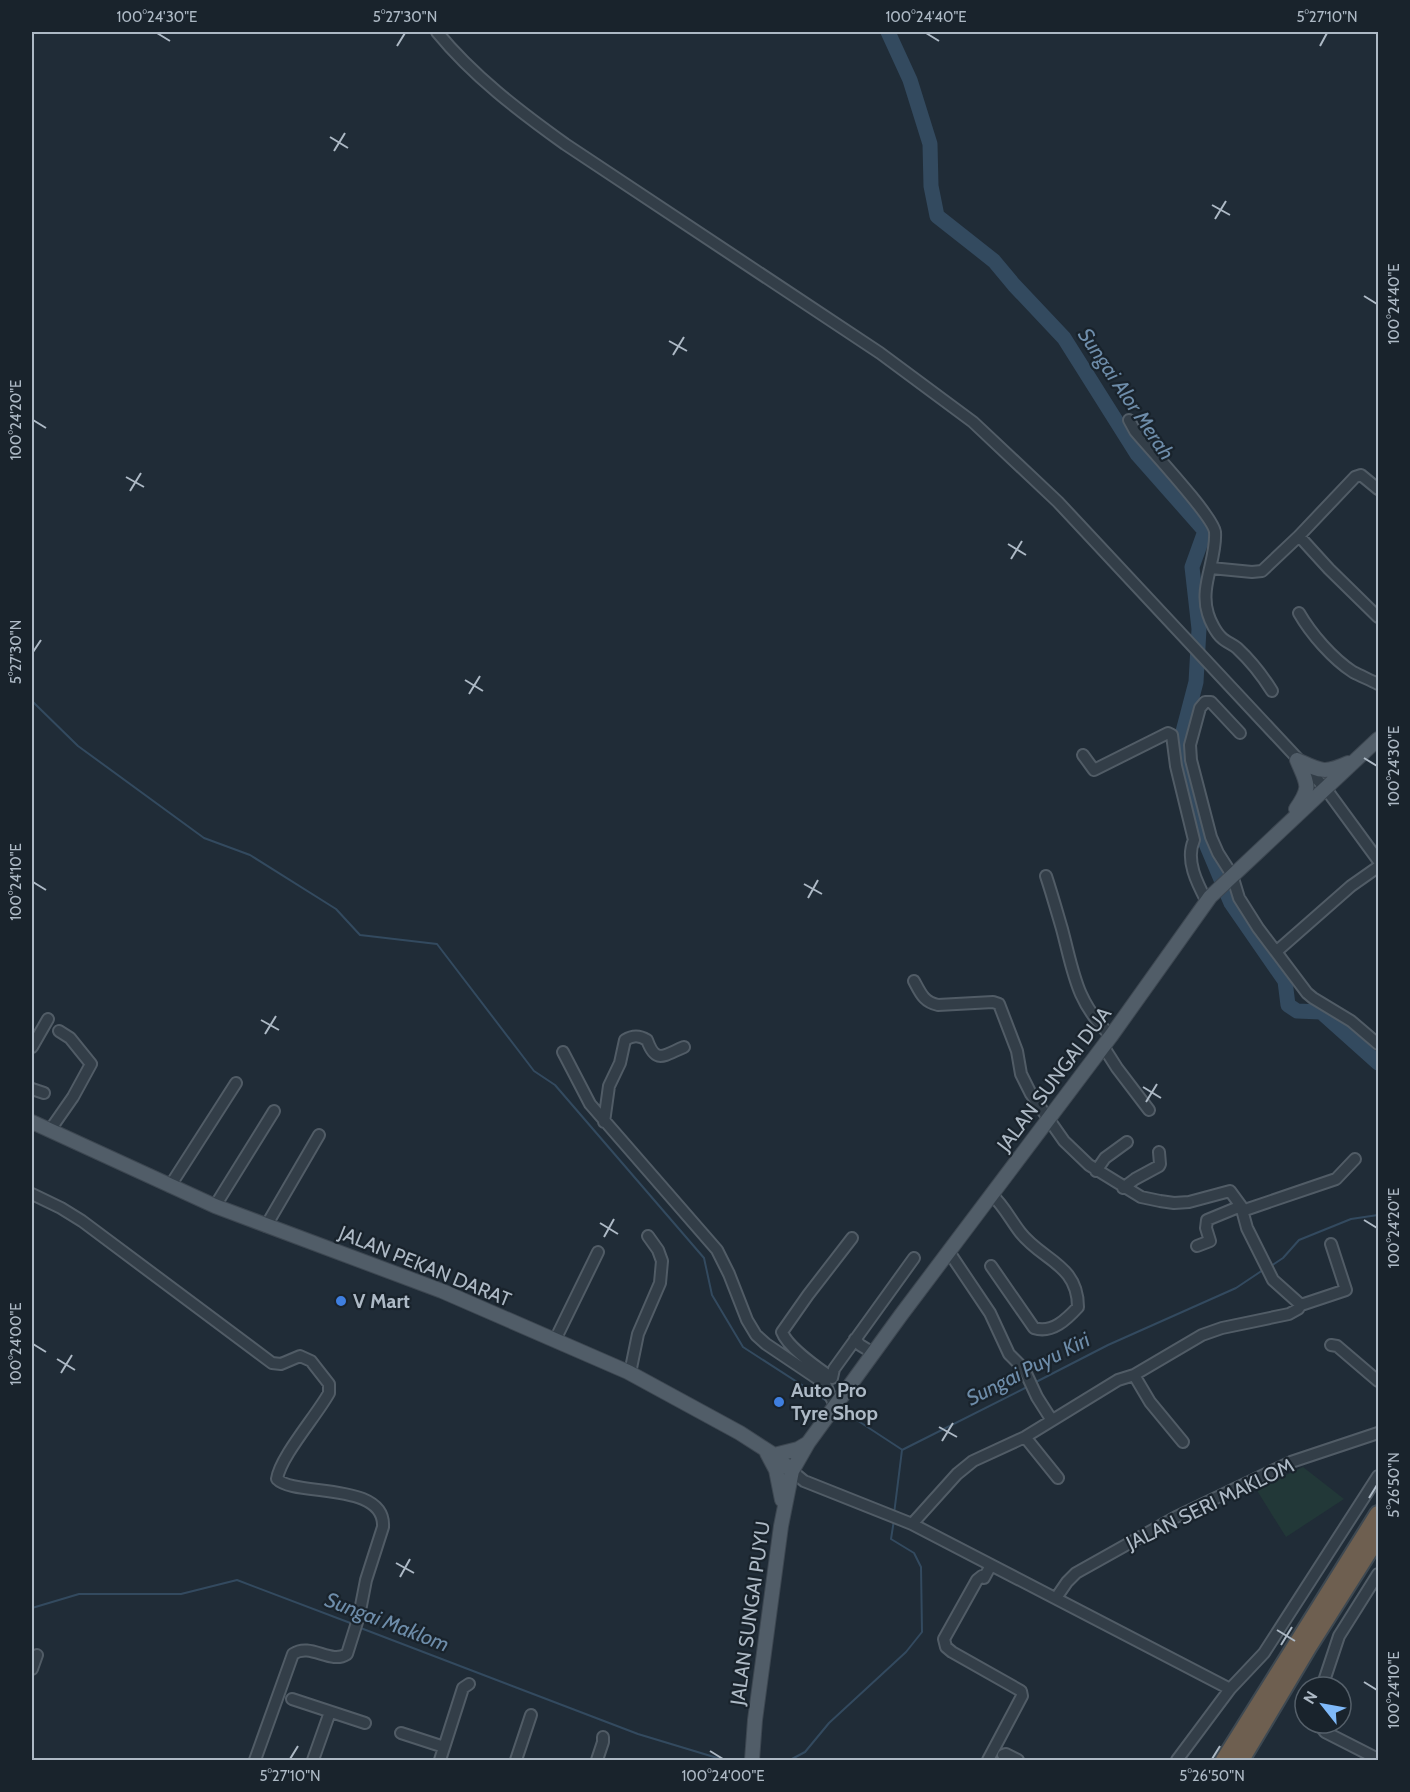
<svg xmlns="http://www.w3.org/2000/svg" width="1410" height="1792" viewBox="0 0 1410 1792" font-family="Cabin,sans-serif">
<rect width="100%" height="100%" fill="#202c37"/>
<!-- green -->
<path fill="#223838" d="M1303 1467 1344 1499 1286 1537 1256 1489Z"/>
<g fill="none" stroke-linecap="round" stroke-linejoin="round">
<!-- stream -->
<path stroke="#334a5f" stroke-width="2" d="M32 701 78 746 204 838 250 855 336 909 360 935 437 944 534 1071 555 1085 704 1258 712 1295 743 1347 825 1400
M1271 1266 1283 1258 1299 1240 1351 1219 1378 1215
M1034 1383 1108 1345 1236 1288 1263 1270
M846 1413 901 1449
M894 1514 902 1450 1027 1387
M32 1608 79 1594H181L237 1580 353 1624
M358 1627 638 1734 724 1760
M790 1760 805 1752 829 1723 906 1652 922 1632 921 1567 914 1553 891 1539 894 1520"/>
<!-- river -->
<path stroke="#334a5f" stroke-width="15" d="M888 32 910 80 930 144 931 186 937 216 994 261 1014 285 1064 338 1137 454 1205 531 1192 567 1199 629 1196 682 1179 747 1196 820 1231 903 1285 981 1288 1005 1297 1011 1321 1012 1378 1063"/>
<!-- minor casing -->
<g stroke="#515c66" stroke-width="14">
<path id="minor" d="M437 32C473 76 519 111 565 144L880 353 973 422 1058 502 1326 789 1378 860
M1129 420 1135 431C1149 448 1213 516 1215 532 1217 559 1199 587 1208 614 1210 621 1216 633 1222 638 1226 642 1232 644 1237 648 1251 661 1262 675 1272 691
M1299 536 1329 569 1378 617
M1211 568 1252 572 1262 571 1299 536 1355 477 1361 475 1378 489
M1299 613C1311 634 1333 659 1353 672 1361 676 1370 680 1378 684
M1240 733 1211 702H1205L1200 708 1190 745 1191 760 1211 837 1218 853 1232 875 1239 898 1258 928 1307 993 1313 998 1351 1021 1378 1044
M1083 755 1094 770 1168 733 1172 735 1176 766 1194 840C1185 860 1197 883 1207 902
M1046 876C1052 894 1057 912 1062 929 1074 974 1076 1002 1111 1036
M1277 951 1351 886 1378 867
M914 981C921 994 924 1002 938 1005L993 1002 999 1004 1017 1051 1021 1074 1031 1094 1064 1141 1089 1165 1141 1197 1160 1201 1174 1203 1189 1202 1230 1191 1241 1206 1247 1228 1273 1280 1301 1305
M1103 1046 1117 1068 1149 1110
M32 1047 48 1019
M563 1052 590 1104 717 1250 729 1274 747 1320 756 1335 766 1344 824 1383C830 1390 828 1398 836 1404
M32 1089 44 1093
M604 1122 609 1086 620 1063 625 1040C633 1035 639 1035 647 1040 656 1065 664 1055 684 1047
M50 1130 73 1097 91 1064 70 1038 59 1031
M1096 1171 1105 1158 1127 1142
M170 1186 236 1083
M1123 1188 1135 1179 1159 1166 1160 1164 1159 1152
M32 1194 61 1208 82 1221 272 1363 281 1364 300 1356 311 1361 329 1384V1393C317 1415 280 1457 277 1479 294 1497 386 1481 383 1527L366 1580 359 1616 347 1654C330 1665 311 1642 293 1654L255 1760
M215 1206 274 1111
M1242 1211 1336 1179 1355 1159
M266 1226 319 1135
M852 1238 808 1295 782 1332C788 1348 818 1368 832 1378L834 1369 914 1258
M1197 1246 1210 1241 1206 1228 1207 1220 1241 1206
M949 1252 990 1313 1009 1354 1024 1369 1037 1397 1051 1419
M991 1266 1034 1328C1052 1334 1067 1319 1078 1307 1078 1264 1041 1260 1020 1232 1010 1219 1004 1206 992 1195
M855 1339 860 1345 873 1353
M555 1340 598 1252
M1331 1345 1337 1346 1378 1381
M630 1373 638 1334 660 1283 662 1261 658 1250 648 1236
M1134 1375 1150 1402 1183 1442
M1025 1437 1058 1478
M792 1471 804 1481 912 1524 1230 1689
M912 1524 957 1474 973 1461 1025 1437 1118 1380 1134 1375 1202 1335 1222 1328 1289 1314 1298 1309 1301 1305 1346 1290 1331 1244
M1056 1598 1067 1582 1076 1573 1176 1517 1291 1462 1378 1433
M32 1669 37 1655
M1322 1687 1339 1636 1378 1574
M292 1699 365 1723
M1318 1723 1325 1732 1378 1759
M401 1733 444 1747
M1003 1755 1006 1754 1018 1760
M313 1760 330 1712
M440 1760 463 1688 469 1684
M516 1760 531 1715
M597 1760 603 1742V1737
M988 1760 1022 1696 1021 1691 952 1652 946 1647 944 1639 977 1580 982 1576 984 1578 991 1565
M1177 1760 1230 1689 1264 1653 1378 1476"/>
</g>
<!-- major casing -->
<g stroke="#3d4751" stroke-width="16">
<path id="major" d="M1297 760C1321 771 1324 774 1348 763
M1296 809C1312 786 1307 784 1297 760
M32 1122 215 1206 442 1291 628 1372 740 1433 774 1455 792 1471
M767 1453 776 1470 782 1500
M774 1455 798 1449 808 1443
M752 1760 755 1720 781 1526 792 1471 808 1443 901 1315 1111 1036 1210 897 1378 739"/>
</g>
<!-- highway casing -->
<g stroke="#3e4952" stroke-width="20">
<path id="highway" d="M1224 1760 1378 1514
M1241 1760 1309 1646 1378 1537"/>
</g>
<!-- minor -->
<use href="#minor" stroke="#333e48" stroke-width="10"/>
<!-- major -->
<use href="#major" stroke="#515d68" stroke-width="14"/>
<!-- highway -->
<use href="#highway" stroke="#6e5f50" stroke-width="16"/>
</g>
<!-- ticks -->
<path fill="none" stroke="#adb9c5" stroke-width="2" d="M157 33 170 41M926 33 939 41M397 46 405 33M1320 46 1327 33M330 137 348 148M334 151 345 133M1212 205 1230 215M1215 219 1226 201M1364 296 1377 304M669 341 687 351M673 355 684 337M33 420 46 428M126 477 144 487M130 491 141 473M1008 544 1026 555M1011 559 1022 541M33 652 41 640M465 680 483 691M469 694 480 676M1364 758 1377 766M33 882 46 890M804 884 822 894M808 898 818 880M261 1020 279 1030M265 1034 276 1016M1143 1087 1161 1098M1146 1102 1157 1084M1364 1220 1377 1228M600 1223 618 1234M604 1237 614 1219M33 1344 46 1352M57 1359 75 1370M61 1373 72 1355M939 1427 957 1437M942 1441 953 1423M1369 1498 1377 1485M396 1563 414 1573M400 1577 410 1559M1277 1630 1295 1641M1281 1645 1292 1627M1364 1682 1377 1690M710 1751 723 1759M290 1759 298 1746M1212 1759 1220 1746"/>
<!-- markers -->
<g fill="#3f7fe0" stroke="#19232c" stroke-width="2">
<circle cx="341" cy="1301" r="6"/>
<circle cx="779" cy="1402" r="6"/>
</g>
<g text-anchor="middle" stroke-width="4.5" stroke-linejoin="round" paint-order="stroke">
<!-- street labels -->
<g font-size="20" fill="#adb9c5" stroke="#19232c">
<text transform="translate(1054 1079) rotate(-53)" y="7">JALAN SUNGAI DUA</text>
<text transform="translate(425 1266) rotate(22)" y="7">JALAN PEKAN DARAT</text>
<text transform="translate(1210 1504) rotate(-26)" y="7">JALAN SERI MAKLOM</text>
<text transform="translate(750 1613) rotate(-82)" y="7">JALAN SUNGAI PUYU</text>
</g>
<!-- poi labels -->
<g font-size="20" font-weight="bold" fill="#adb9c5" stroke="#19232c" text-anchor="start">
<text x="353" y="1308">V Mart</text>
<text x="791" y="1397">Auto Pro<tspan x="791" dy="23">Tyre Shop</tspan></text>
</g>
<!-- water labels -->
<g font-size="21" font-style="italic" fill="#6e8daa" stroke="#19232c">
<text transform="translate(1126 394) rotate(56)" y="7">Sungai Alor Merah</text>
<text transform="translate(1028 1369) rotate(-27)" y="7">Sungai Puyu Kiri</text>
<text transform="translate(387 1622) rotate(21)" y="7">Sungai Maklom</text>
</g>
</g>
<!-- border -->
<rect width="1410" height="1792" fill="none" stroke="#19232c" stroke-width="66"/>
<!-- north arrow -->
<g transform="translate(1323 1705) rotate(301)"><circle r="28" fill="#19232c" stroke="#545f69" stroke-width="1.5"/>
<path d="M0-4.5L10 22L0 15L-10 22Z" fill="#7fb9f9"/>
<text y="-9" font-size="16" font-weight="bold" text-anchor="middle" fill="#adb9c5">N</text>
</g>
<rect x="33" y="33" width="1344" height="1726" fill="none" stroke="#adb9c5" stroke-width="2"/>
<g font-size="15" text-anchor="middle" fill="#adb9c5">
<text x="157" y="22">100°24'30"E</text>
<text x="405" y="22">5°27'30"N</text>
<text x="926" y="22">100°24'40"E</text>
<text x="1327" y="22">5°27'10"N</text>
<text transform="translate(1394 304) rotate(-90)" y="5">100°24'40"E</text>
<text transform="translate(16 420) rotate(-90)" y="5">100°24'20"E</text>
<text transform="translate(16 652) rotate(-90)" y="5">5°27'30"N</text>
<text transform="translate(1394 766) rotate(-90)" y="5">100°24'30"E</text>
<text transform="translate(16 882) rotate(-90)" y="5">100°24'10"E</text>
<text transform="translate(1394 1228) rotate(-90)" y="5">100°24'20"E</text>
<text transform="translate(16 1344) rotate(-90)" y="5">100°24'00"E</text>
<text transform="translate(1394 1485) rotate(-90)" y="5">5°26'50"N</text>
<text transform="translate(1394 1690) rotate(-90)" y="5">100°24'10"E</text>
<text x="290" y="1781">5°27'10"N</text>
<text x="723" y="1781">100°24'00"E</text>
<text x="1212" y="1781">5°26'50"N</text>
</g>
</svg>
